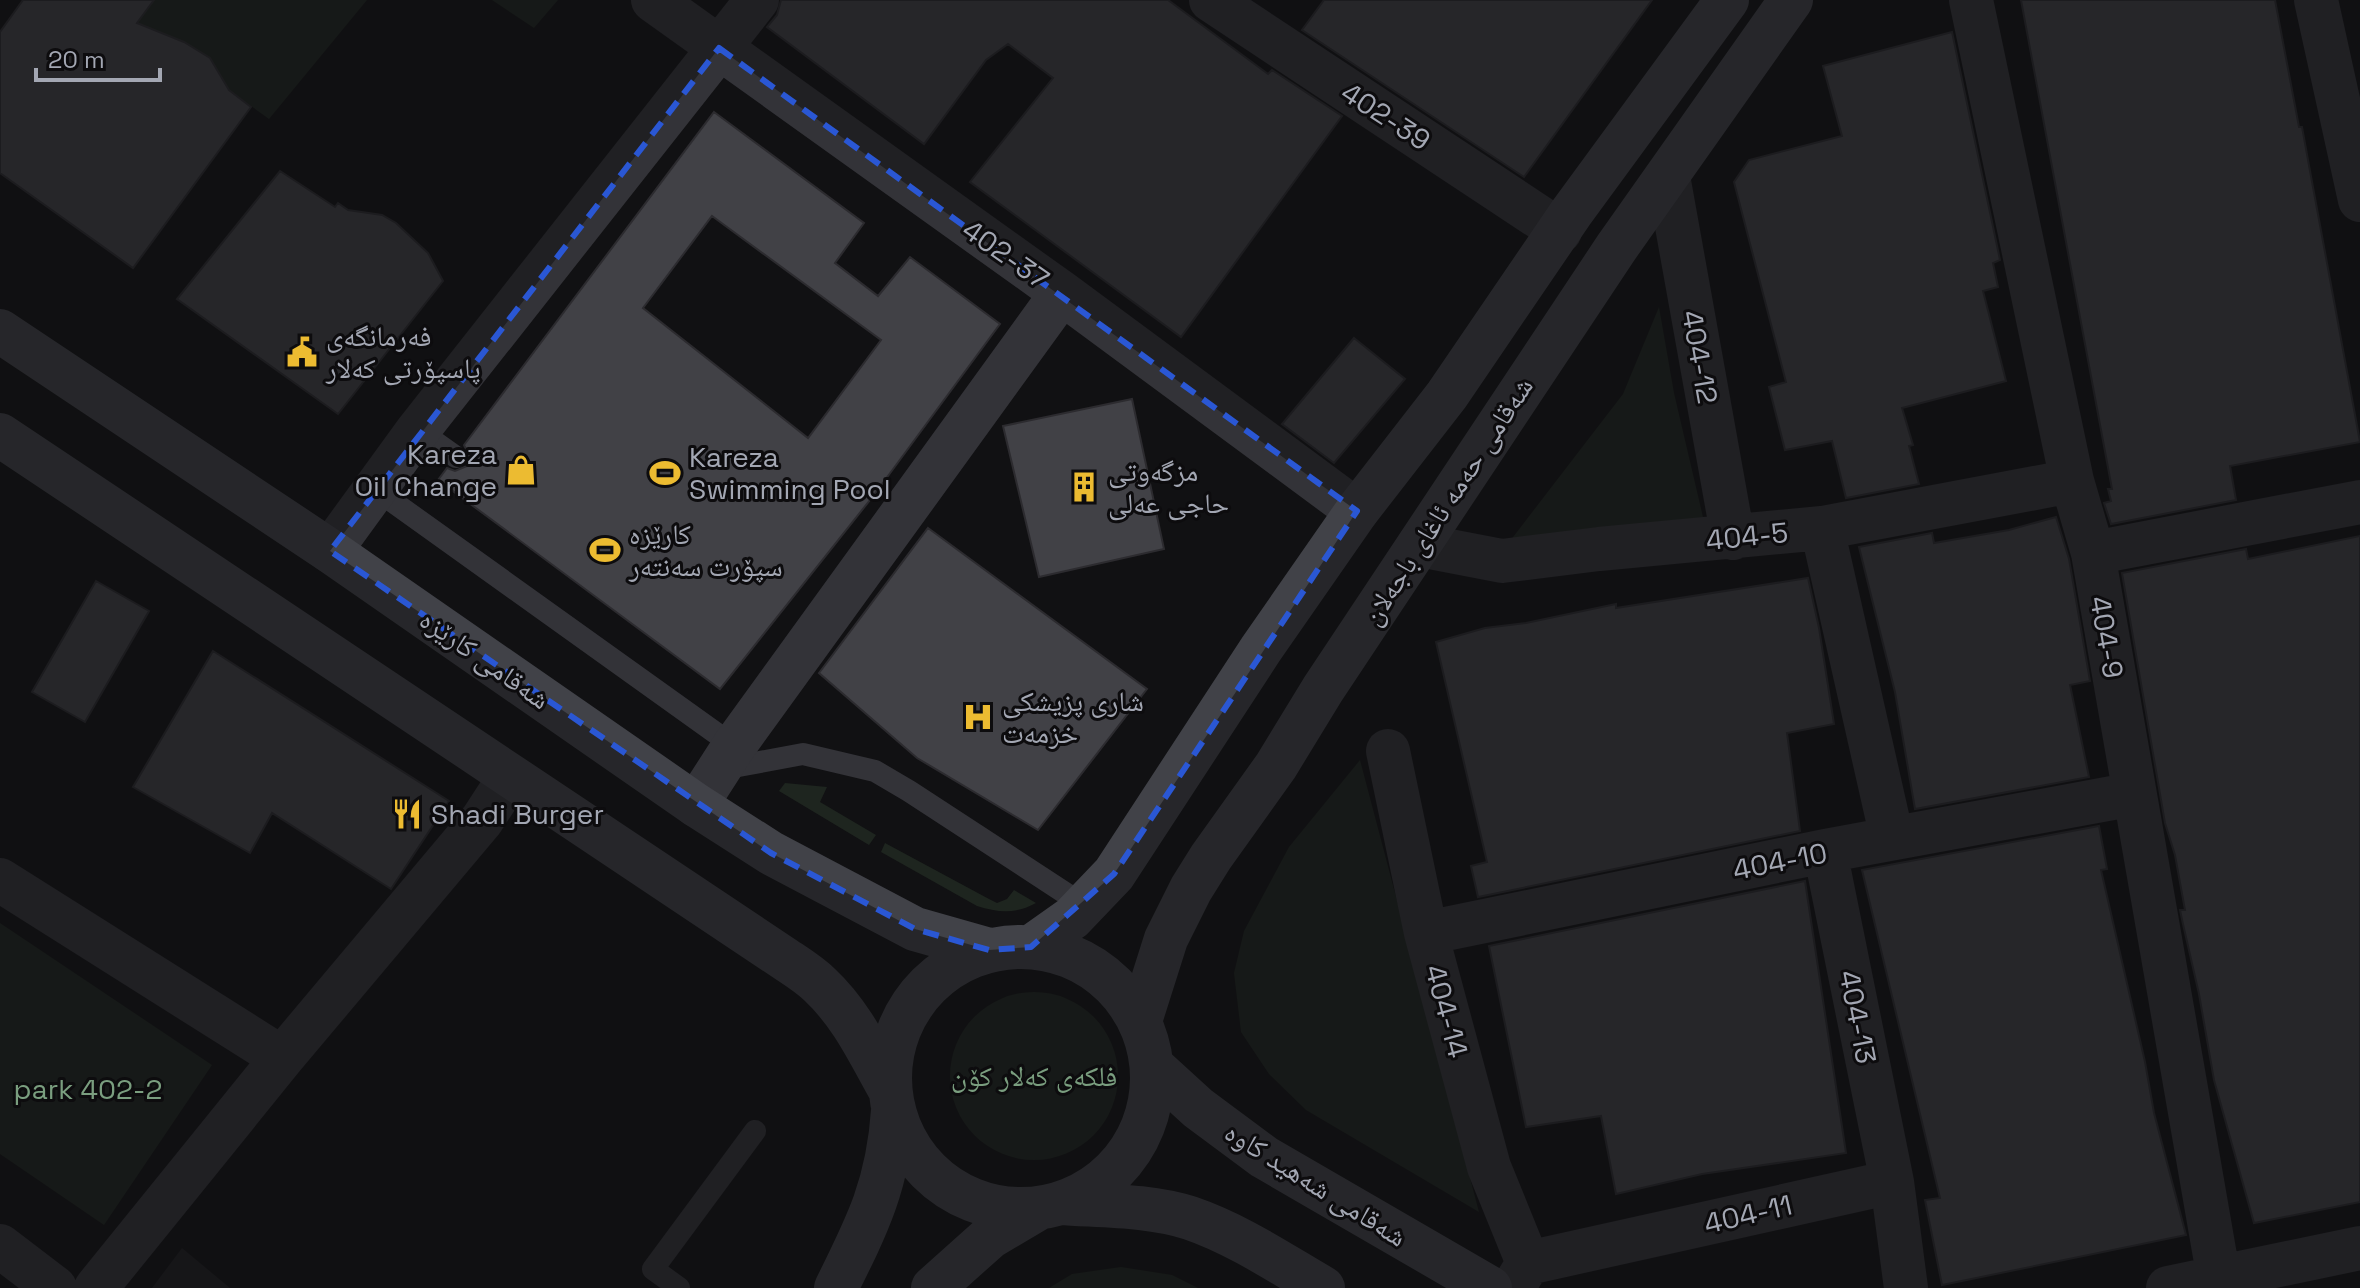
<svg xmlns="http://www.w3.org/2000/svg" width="2360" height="1288" viewBox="0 0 2360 1288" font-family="'Space Grotesk','Noto Naskh Arabic',sans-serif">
<rect width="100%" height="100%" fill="#111113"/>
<!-- built -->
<path fill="#1e1d20" d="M182 1248 230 1288H152Z"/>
<!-- green -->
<path fill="#1e251f" d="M154 0H367L269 119 229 90 210 58 186 43 156 33 87 89Z
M492 0H558L534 28Z
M1659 307 1674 393 1706 530 1490 567 1623 394Z
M1360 760 1479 1212 1306 1110 1269 1074 1241 1032 1234 973 1244 931 1289 847Z
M785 783 827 787 820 802 876 835 869 845 779 791Z
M885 843 989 899 997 903 1007 899 1014 890 1036 903C1016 914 999 913 977 906L881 852Z
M0 923 212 1065 104 1225 0 1154Z
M950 1076a84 84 0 1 1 168 0a84 84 0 1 1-168 0Z
M1121 1267 1172 1275 1198 1288H1049L1072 1274Z"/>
<!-- building -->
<path fill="#414146" stroke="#2c2b2f" stroke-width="2" fill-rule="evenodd" d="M23 0H154L137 23 184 42 210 58 229 90 251 107 133 268 0 173V32Z
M781 0H1168L1268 74 1272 70 1342 116 1181 337 970 182 1053 78 1008 44 986 60 924 144 767 27 777 15Z
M1324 0H1652L1524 177 1302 30Z
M2021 0H2275L2299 127H2302L2310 171 2360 442 2230 466 2236 500 2111 524 2104 503 2111 501 2108 489H2112Z
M1952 32 2000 260 1993 263 1998 287 1983 291 2006 381 1902 408 1913 445 1909 446 1919 484 1846 498 1832 441 1785 450 1769 387 1786 382 1734 182 1749 160 1842 136 1823 66Z
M714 112 864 223 835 263 878 296 910 257 1000 324 874 495 720 689 438 480 447 468 455 471 467 466 470 458 464 445ZM712 216 881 340 808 438 643 308Z
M280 171 335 207 338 203 348 210 382 215 396 223 428 253 443 281 338 414 177 299Z
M1354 338 1405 379 1334 463 1282 424Z
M1132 399 1164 549 1039 577 1003 426Z
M2056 517 2069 559 2090 681 2070 685 2089 777 1915 809 1895 692 1859 547 1932 533 1934 543 2009 530Z
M928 528 1147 689 1038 830 917 758 819 673Z
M2360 536V1202L2254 1223 2214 1080 2199 994 2183 924 2180 910H2185L2175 855 2165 823 2122 573 2246 549 2248 559Z
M1808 578 1819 628 1834 724 1787 733 1800 831 1478 897 1471 866 1487 862 1436 642 1485 628 1526 623 1616 604V608Z
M96 581 149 611 85 722 32 692Z
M213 651 449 801 391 889 272 813 250 853 133 787Z
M2099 826 2107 869 2101 870 2145 1062 2154 1113 2186 1235 1942 1285 1925 1200 1940 1198 1862 870Z
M1805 881 1846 1153 1702 1174 1616 1194 1601 1116 1526 1127 1489 946Z"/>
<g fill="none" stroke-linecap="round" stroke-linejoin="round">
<!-- service -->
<path stroke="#333338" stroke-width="22" d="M418 430 456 457
M375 489 734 746
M722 769 803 754 875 771 909 791 1085 906
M679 1288 653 1269 755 1131"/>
<!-- minor -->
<path stroke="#333338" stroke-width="44" d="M653 0 1062 293 1357 511
M1211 0 1560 231
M1971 0 2072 481 2093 553 2219 1279
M2316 0 2360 200
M1668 176 1733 538
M1822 528 1892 838
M1419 545 1502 561 1599 549 1822 528 2072 481
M330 551 418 430 757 0
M2093 553 2360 502
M1388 751 1426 933 1489 1167 1528 1263
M696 805 734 746 1062 293
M1825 851 1892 1182 1906 1288
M0 880 282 1058
M1426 933 1825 851 2134 794
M0 1246 55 1288
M96 1288 282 1058 482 820 510 777
M1513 1288 1528 1263 1892 1182
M2168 1288 2360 1248"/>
<!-- secondary -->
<path stroke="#414248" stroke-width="44" d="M0 331 330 551 696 805 771 853 915 929 989 950
M0 435 785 959C797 967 810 975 820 985 852 1015 869 1053 890 1090
M1031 947 1072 918 1114 874 1261 649 1357 511 1447 395 1571 213 1727 0
M890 1078a131 131 0 1 1 262 0a131 131 0 1 1-262 0Z
M1140 1021 1166 939 1191 889 1211 857 1276 766 1323 689 1616 248 1791 0
M1152 1066 1198 1108 1264 1157 1490 1288
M1060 1203C1103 1206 1149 1205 1190 1218 1237 1234 1280 1263 1323 1288
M836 1288C868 1224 888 1184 893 1111
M933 1288 990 1237 1039 1208"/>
</g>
<!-- marked area -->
<path d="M0 0H2360V1288H0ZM719 48 1357 511 1114 874 1031 947 989 950 915 929 771 853 330 551Z" fill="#111113" fill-opacity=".55" fill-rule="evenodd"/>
<path fill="none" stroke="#2a57d4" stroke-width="6" stroke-dasharray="16 10" stroke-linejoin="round" d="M719 48 1357 511 1114 874 1031 947 989 950 915 929 771 853 330 551Z"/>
<!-- icons -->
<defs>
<g id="civic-bare" transform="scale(2.4)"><path d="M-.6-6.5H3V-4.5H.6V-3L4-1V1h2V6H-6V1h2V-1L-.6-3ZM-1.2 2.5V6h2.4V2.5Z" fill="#ecbb31" stroke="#0d0c0e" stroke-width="2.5" paint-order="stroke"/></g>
<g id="shop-bare" transform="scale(2.4)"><path d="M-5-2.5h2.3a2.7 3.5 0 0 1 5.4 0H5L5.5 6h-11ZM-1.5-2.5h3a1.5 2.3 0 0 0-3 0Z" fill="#ecbb31" stroke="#0d0c0e" stroke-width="2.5" paint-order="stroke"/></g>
<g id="stadium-bare" transform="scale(2.4)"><path d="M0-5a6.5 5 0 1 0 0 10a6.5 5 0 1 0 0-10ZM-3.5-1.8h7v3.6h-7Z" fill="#ecbb31" stroke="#0d0c0e" stroke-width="2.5" paint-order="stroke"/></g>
<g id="building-bare" transform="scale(2.4)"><path d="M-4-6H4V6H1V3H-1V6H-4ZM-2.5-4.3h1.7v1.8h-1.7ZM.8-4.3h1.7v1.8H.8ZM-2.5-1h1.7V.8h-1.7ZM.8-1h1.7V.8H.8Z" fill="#ecbb31" stroke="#0d0c0e" stroke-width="2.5" paint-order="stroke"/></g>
<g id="hospital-bare" transform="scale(2.4)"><path d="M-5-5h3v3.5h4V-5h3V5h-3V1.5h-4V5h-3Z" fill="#ecbb31" stroke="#0d0c0e" stroke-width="2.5" paint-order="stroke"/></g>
<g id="restaurant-bare" transform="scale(2.4)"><path d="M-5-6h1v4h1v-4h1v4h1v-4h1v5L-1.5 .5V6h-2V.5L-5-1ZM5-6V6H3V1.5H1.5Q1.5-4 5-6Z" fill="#ecbb31" stroke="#0d0c0e" stroke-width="2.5" paint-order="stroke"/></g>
</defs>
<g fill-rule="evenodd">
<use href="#civic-bare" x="302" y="352"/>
<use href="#shop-bare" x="521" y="470"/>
<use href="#stadium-bare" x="665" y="473"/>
<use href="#building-bare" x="1084" y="487"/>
<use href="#stadium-bare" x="605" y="550"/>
<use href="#hospital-bare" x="978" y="717"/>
<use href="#restaurant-bare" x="407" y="814"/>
</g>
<g text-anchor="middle" stroke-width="6" stroke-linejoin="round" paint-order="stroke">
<!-- street labels -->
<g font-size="28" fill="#a3a7b3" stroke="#0d0c0e">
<text transform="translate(1386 116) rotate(33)" y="10">402-39</text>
<text transform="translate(1006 254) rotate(35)" y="10">402-37</text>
<text transform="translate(1700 357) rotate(80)" y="10">404-12</text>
<text transform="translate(1447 501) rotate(-57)" y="10">شەقامی حەمە ئاغای باجەلان</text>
<text transform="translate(1747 536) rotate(-6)" y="10">404-5</text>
<text transform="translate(2107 637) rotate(80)" y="10">404-9</text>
<text transform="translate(485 659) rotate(35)" y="10">شەقامی کارێزە</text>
<text transform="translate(1780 861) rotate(-11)" y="10">404-10</text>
<text transform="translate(1447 1011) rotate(75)" y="10">404-14</text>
<text transform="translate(1858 1017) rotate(79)" y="10">404-13</text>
<text transform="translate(1316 1184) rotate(32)" y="10">شەقامی شەهید کاوە</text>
<text transform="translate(1748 1214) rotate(-13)" y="10">404-11</text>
</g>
<!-- poi labels -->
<g font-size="28" fill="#a3a7b3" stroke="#0d0c0e" text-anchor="start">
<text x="326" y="346">فەرمانگەی<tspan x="326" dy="32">پاسپۆرتی کەلار</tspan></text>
<text x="497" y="464" text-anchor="end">Kareza<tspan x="497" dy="32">Oil Change</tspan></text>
<text x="689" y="467">Kareza<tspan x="689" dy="32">Swimming Pool</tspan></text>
<text x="1108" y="481">مزگەوتی<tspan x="1108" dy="32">حاجی عەلی</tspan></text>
<text x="629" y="544">کارێزە<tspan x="629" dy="32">سپۆرت سەنتەر</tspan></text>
<text x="1002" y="711">شاری پزیشکی<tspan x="1002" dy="32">خزمەت</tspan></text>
<text x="431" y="824">Shadi Burger</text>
</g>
<!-- park labels -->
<g font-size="28" fill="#7a9e7f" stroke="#0d0c0e">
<text x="1034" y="1086">فلکەی کەلار کۆن</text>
<text x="88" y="1099">park 402-2</text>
</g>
</g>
<!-- scale -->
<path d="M36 68v12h124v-12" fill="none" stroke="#a3a7b3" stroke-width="4"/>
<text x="48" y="68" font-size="24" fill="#a3a7b3" stroke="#0d0c0e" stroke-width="6" paint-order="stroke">20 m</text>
</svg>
